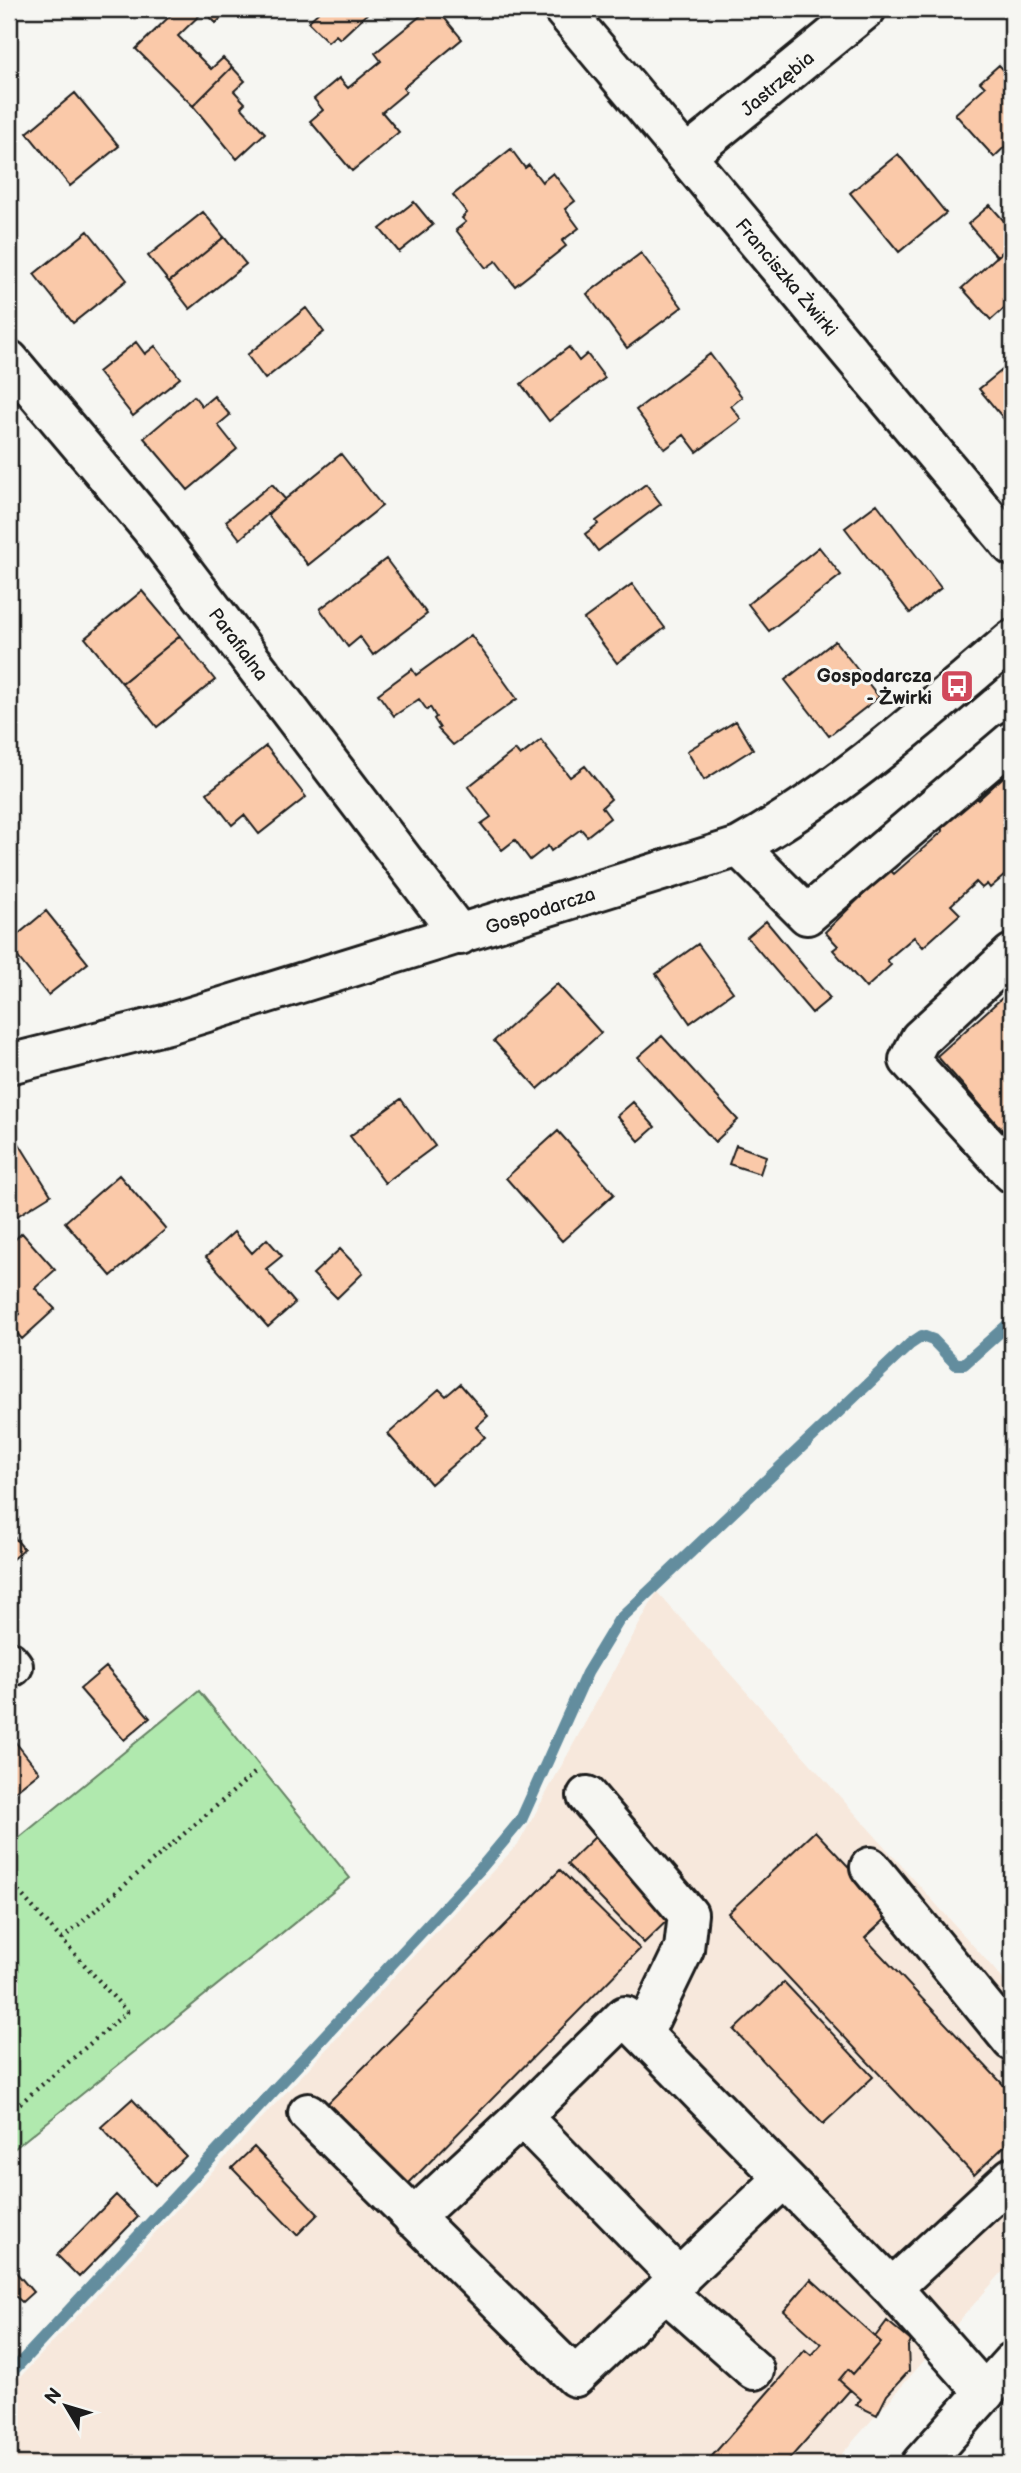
<svg xmlns="http://www.w3.org/2000/svg" width="1021" height="2473" viewBox="0 0 1021 2473" font-family="'Balsamiq Sans',sans-serif">
<rect width="100%" height="100%" fill="#f6f6f2"/>
<filter id="ink" filterUnits="userSpaceOnUse"><feTurbulence type="fractalNoise" baseFrequency=".0143" numOctaves="2"/><feDisplacementMap in="SourceGraphic" scale="14" xChannelSelector="R" yChannelSelector="G"/><feConvolveMatrix kernelMatrix="1 2 1 2 8 2 1 2 1" color-interpolation-filters="sRGB"/></filter>
<g filter="url(#ink)">
<!-- built -->
<path fill="#f7e8dc" d="M657 1592 1012 1989V2261L833 2464H9V2389L519 1843Z"/>
<!-- green -->
<path fill="#b0e9ae" stroke="#668265" stroke-width="2" d="M199 1691 350 1878 9 2153V1846Z"/>
<g fill="none" stroke-linecap="round" stroke-linejoin="round">
<!-- stream -->
<path stroke="#638d9e" stroke-width="12" d="M9 2375 481 1868 521 1820 587 1673 619 1620 910 1344 922 1336 933 1340 956 1364H964L1012 1321"/>
</g>
<!-- building -->
<path fill="#fac9a9" stroke="#1c1c1c" stroke-width="2" d="M177 9H206L178 36 211 69 223 58 232 67 193 106 136 49Z
M206 9H231L216 23 204 11Z
M322 9H372L340 39 336 35 328 42 308 22Z
M429 9H437L462 39 403 88 406 92 382 112 399 132 352 171 310 121 323 110 314 99 339 78 348 88 381 61 375 53Z
M999 65 1012 79V140L994 157 955 114 985 87 980 82Z
M232 67 245 81 234 91 245 103 241 107 265 133 237 159 193 106Z
M75 93 119 146 70 186 27 133Z
M511 149 525 168 529 165 542 182 553 173 575 201 565 209 579 228 562 241 566 246 515 286 496 261 486 268 456 230 466 222 462 218 467 213 453 195Z
M898 154 946 213 899 252 850 193Z
M414 202 433 225 399 252 380 229Z
M990 205 1012 230V243L997 257 968 224Z
M203 212 224 237 169 282 148 256Z
M88 231 127 280 73 323 34 274Z
M224 237 246 264 190 309 169 282Z
M1012 243V301L991 320 962 288Z
M641 253 682 307 627 348 587 294Z
M306 308 324 332 265 379 247 355Z
M136 342 145 354 155 346 180 378 133 416 98 372Z
M569 347 579 361 587 354 605 378 549 421 521 384Z
M710 354 742 397 731 406 741 419 697 452 684 435 665 449 636 410Z
M1012 362V420L1008 424 979 389Z
M194 396 202 406 214 396 230 415 218 425 237 449 188 490 144 438Z
M341 454 382 506 308 565 267 514Z
M272 484 285 499 240 539 226 521Z
M646 484 661 504 598 551 585 534 598 524 596 521Z
M877 504 941 588 910 613 845 528Z
M819 547 841 575 769 631 748 604Z
M386 559 427 614 373 655 360 637 348 647 320 609Z
M632 584 665 628 617 663 584 619Z
M142 591 180 636 122 683 85 638Z
M471 635 517 699 453 745 438 729 440 728 434 719 436 717 430 707 427 710 419 699 394 716 378 694 412 669 416 675Z
M180 636 215 680 157 727 122 683Z
M835 641 879 697 829 736 785 680Z
M736 721 753 749 704 780 687 751Z
M541 740 570 777 585 766 611 799 602 807 610 818 587 836 581 829 551 851 548 846 530 860 515 840 502 850 481 824 491 817 468 787 515 750 520 756Z
M266 746 306 797 259 834 244 815 232 825 207 793Z
M1012 769V869L990 888 987 884 982 888 976 882 951 905 960 914 923 947 914 937 887 960 891 965 866 988 833 950 838 946 825 932 889 869 894 874 943 831 939 826 974 795 978 800Z
M46 911 88 963 48 995 9 946V942Z
M766 921 830 998 812 1013 747 937Z
M698 944 733 992 690 1023 656 974Z
M557 984 601 1033 538 1089 494 1041Z
M1012 989V1141L937 1056Z
M662 1036 738 1120 715 1142 638 1057Z
M401 1099 435 1146 385 1183 350 1136Z
M633 1102 655 1127 639 1141 617 1116Z
M10 1129 51 1195 9 1221V1130Z
M558 1131 614 1194 562 1241 506 1178Z
M736 1145 766 1156 760 1174 729 1164Z
M119 1175 166 1229 111 1276 65 1222Z
M234 1232 252 1253 267 1239 282 1256 266 1269 295 1303 268 1327 206 1257Z
M22 1233 55 1270 35 1288 55 1309 22 1339 9 1324 20 1314 9 1302V1245Z
M340 1249 363 1273 337 1298 313 1274Z
M460 1384 488 1416 476 1427 485 1437 431 1484 388 1434 439 1389 446 1396Z
M9 1531 24 1549 9 1562Z
M106 1667 150 1718 124 1740 80 1689Z
M9 1734 39 1772 9 1796Z
M815 1831 892 1913 865 1938 1012 2094V2139L974 2175 728 1913Z
M599 1833 676 1912 644 1943 567 1864Z
M560 1870 640 1949 405 2187 324 2107Z
M784 1982 873 2077 823 2124 734 2030Z
M132 2099 186 2156 155 2185 101 2127Z
M254 2147 318 2214 297 2235 232 2168Z
M116 2195 138 2217 79 2277 57 2255Z
M9 2264 33 2292 22 2302 14 2295 9 2299Z
M811 2279 881 2342 853 2374 848 2369 839 2380 850 2390 785 2464H705L805 2350 811 2355 821 2344 784 2311Z
M887 2321 911 2341 908 2346 909 2371 887 2395 877 2415 856 2405 861 2399 839 2380 848 2369 853 2374 881 2342 875 2337Z"/>
<g fill="none" stroke-linecap="round" stroke-linejoin="round">
<!-- minor casing -->
<g stroke="#1c1c1c" stroke-width="44">
<path id="minor" d="M563 9 1012 546
M686 156 866 9
M9 360 150 527 460 935
M739 847 807 915 1012 741
M1012 954 920 1039 909 1060 1012 1173
M9 1064 168 1024 739 847C839 791 925 714 1012 640
M9 1661 13 1666
M587 1796 688 1914 684 1949 643 2034
M870 1867 1012 2041
M308 2113 575 2377 784 2178
M413 2218 522 2117
M680 2279 522 2117 625 2016 892 2288 985 2393
M892 2288 1012 2177
M666 2292 754 2370
M921 2464 1012 2362"/>
</g>
<!-- path -->
<path stroke="#1c1c1c" stroke-width="4.5" stroke-dasharray="2 5" stroke-linecap="butt" d="M9 1881 127 2012 9 2113
M62 1939 258 1770"/>
<!-- minor -->
<use href="#minor" stroke="#f6f6f2" stroke-width="38"/>
</g>
</g>
<!-- icons -->
<defs>
<g id="bus-square" transform="scale(1.75)"><rect x="-9" y="-9" width="18" height="18" rx="4" fill="#d1495b" stroke="#f6f6f2"/><path d="M-5-6H5V4H4V6H2V4H-2V6H-4V4H-5ZM-3.5-4V0h7V-4ZM-3.5 1.2v1.5H-2V1.2ZM2 1.2v1.5H3.5V1.2Z" fill="#fff"/></g>
</defs>
<g fill-rule="evenodd">
<use href="#bus-square" x="957" y="686"/>
</g>
<g text-anchor="middle" stroke-width="6" stroke-linejoin="round" paint-order="stroke">
<!-- street labels -->
<g font-size="19" fill="#1c1c1c" stroke="#f6f6f2">
<text transform="translate(777 83) rotate(-40)" y="7">Jastrzębia</text>
<text transform="translate(787 277) rotate(50)" y="7">Franciszka Żwirki</text>
<text transform="translate(239 644) rotate(53)" y="7">Parafialna</text>
<text transform="translate(540 910) rotate(-18)" y="7">Gospodarcza</text>
</g>
<!-- poi labels -->
<g font-size="19" font-weight="bold" fill="#1c1c1c" stroke="#f6f6f2" text-anchor="end">
<text x="932" y="682">Gospodarcza<tspan x="932" dy="22">- Żwirki</tspan></text>
</g>
</g>
<!-- margin -->
<rect width="1021" height="2473" fill="none" stroke="#f6f6f2" stroke-width="35"/>
<rect x="18" y="18" width="986" height="2438" fill="none" stroke="#1c1c1c" stroke-width="2.5" filter="url(#ink)"/>
<!-- north arrow -->
<g transform="translate(66 2406) rotate(308)" stroke="#f6f6f2" stroke-width="5" paint-order="stroke">
<path d="M0-5L12 26L0 18L-12 26Z" fill="#1c1c1c"/>
<text y="-10" font-size="19" font-weight="bold" text-anchor="middle" fill="#1c1c1c">N</text>
</g>
</svg>
